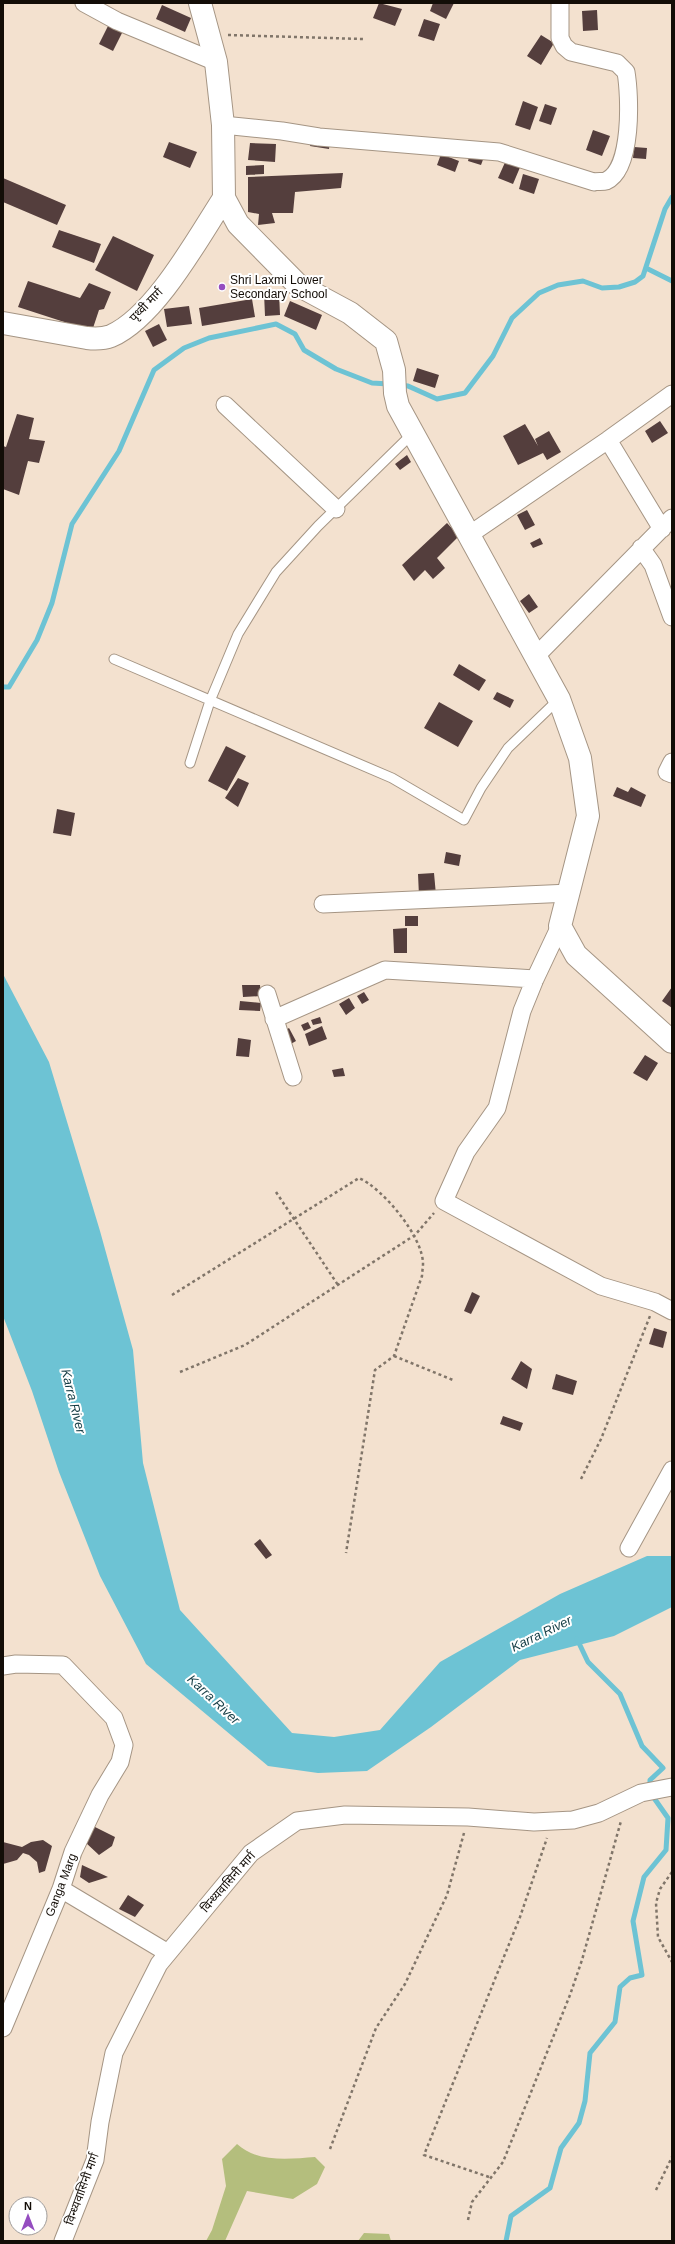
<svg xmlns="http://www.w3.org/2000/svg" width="675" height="2244" viewBox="0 0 675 2244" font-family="Arial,'Noto Sans Devanagari',sans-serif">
<rect width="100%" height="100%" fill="#f3e1cf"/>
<!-- forest -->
<path fill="#b4be7d" d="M237 2144C258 2163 289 2159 315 2157L325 2167 317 2184 293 2199 247 2191 225 2241H206L212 2230 226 2186 222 2159Z
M364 2233 389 2234 391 2241H358Z"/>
<!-- water -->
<path fill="#6dc3d4" d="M3 974 49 1062 100 1231 133 1350 143 1463 180 1610 292 1733 334 1737 380 1730 440 1662 560 1594 647 1556H672V1607L614 1636 520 1660 431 1727 367 1771 318 1773 268 1766 146 1664 100 1576 59 1472 32 1391 3 1316Z"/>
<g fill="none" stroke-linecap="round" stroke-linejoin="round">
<!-- stream -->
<path stroke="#6dc3d4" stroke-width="5" d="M646 268 672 281
M399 385 408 386 437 399 465 393 493 356 512 318 539 293 558 285 583 281 602 288 619 287 635 282 643 276 665 209 672 197
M3 687H9L37 640 52 603 72 524 119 451 154 370 184 348 209 338 276 324 295 334 304 350 336 369 372 383 389 384
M577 1639 588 1662 620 1694 642 1746 663 1768 650 1780V1783
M506 2241 511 2216 550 2188 561 2148 579 2123 585 2101 590 2053 615 2022 620 1987 630 1978 642 1975 633 1921 644 1877 666 1850 668 1818 654 1798"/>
</g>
<!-- building -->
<path fill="#543e3d" d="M379 3 402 9 395 26 373 18Z
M433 3H454L446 19 430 11Z
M162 5 191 18 185 32 156 19Z
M597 10 598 30 583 31 582 11Z
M424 19 440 24 434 41 418 36Z
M110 22 124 29 113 51 99 44Z
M541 35 554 43 541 65 527 56Z
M523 101 538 107 530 130 515 125Z
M545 104 557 108 551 125 539 121Z
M593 130 610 136 602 156 586 150Z
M312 137 330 140 329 149 310 146Z
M169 142 197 152 190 168 163 157Z
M250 143 276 144 275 162 248 160Z
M634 147 647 148 646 159 633 158Z
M470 153 484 157 481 165 468 161Z
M441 154 459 161 455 172 437 165Z
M507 158 521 165 513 184 498 178Z
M264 165V174L246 175V166Z
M343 173 341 188 295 192 293 213H272L275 223 258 225 259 214 248 212V177Z
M523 174 539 179 534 194 519 189Z
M3 178 66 205 57 225 3 202Z
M59 230 101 244 94 263 52 247Z
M113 236 154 255 137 291 95 270Z
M28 281 80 298 89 283 111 292 104 309 99 310 92 331 18 307Z
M279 292 280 315 265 316 264 293Z
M252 299 255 317 202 326 199 308Z
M290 301 322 315 316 330 284 316Z
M189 306 192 324 167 327 164 309Z
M159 324 167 340 153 347 145 331Z
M417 368 439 375 435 388 413 381Z
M17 414 34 418 29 439 45 441 39 463 28 461 19 495 3 489V446L6 447Z
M660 421 668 433 652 443 645 431Z
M525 424 538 446 535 439 549 431 561 452 547 460 543 453 518 465 503 436Z
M407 455 411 462 400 470 395 464Z
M527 510 535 525 525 530 517 515Z
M447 523 459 536 437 558 445 568 433 579 425 570 414 581 402 565Z
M540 538 543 544 533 548 530 543Z
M529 594 538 607 529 613 520 601Z
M459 664 486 680 479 691 453 675Z
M497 692 514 700 510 708 493 699Z
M439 702 473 721 458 747 424 728Z
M226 746 246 756 227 791 208 781Z
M238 778 249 783 238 807 225 798Z
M617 787 628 792 631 787 646 795 641 807 613 796Z
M57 809 75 813 71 836 53 833Z
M446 852 461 855 459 866 444 863Z
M434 873 436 895 419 896 418 874Z
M405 916H418V926H405Z
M407 928V953H394L393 929Z
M242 985H260L261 996 243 997Z
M672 987V1008L662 1001Z
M364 992 369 1000 362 1004 357 996Z
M349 998 355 1008 346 1015 339 1004Z
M240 1001 261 1003 260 1011 239 1010Z
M320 1017 322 1023 313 1025 311 1020Z
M308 1022 311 1028 304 1031 301 1025Z
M322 1026 327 1039 309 1046 305 1034Z
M289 1028 296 1041 289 1045 281 1033Z
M238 1038 251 1040 249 1057 236 1056Z
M645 1055 658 1063 647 1081 633 1073Z
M343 1068 345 1076 334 1077 332 1070Z
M472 1292 480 1296 471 1314 464 1311Z
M654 1328 667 1332 663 1348 649 1344Z
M521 1361 532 1369 527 1389 511 1379Z
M556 1374 577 1381 573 1395 552 1389Z
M503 1416 523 1423 520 1431 500 1424Z
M260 1539 272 1555 266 1559 254 1544Z
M95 1827 115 1837 112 1846 99 1855 85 1842Z
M43 1840 52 1846 45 1871 39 1873 37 1862 29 1855 23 1853 17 1860 3 1864V1842L22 1847 31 1842Z
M82 1865 108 1877 89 1883 80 1877Z
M128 1895 144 1905 135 1917 119 1909Z"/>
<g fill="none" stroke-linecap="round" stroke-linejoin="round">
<!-- lane casing -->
<g stroke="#a59584" stroke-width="11">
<path id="lane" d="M114 659 392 778 464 820 481 788 508 748 559 699
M190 763 210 701 238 634 276 572 318 526 413 433"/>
</g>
<!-- street casing -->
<g stroke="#a59584" stroke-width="19">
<path id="street" d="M84 3 117 21 216 62
M223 125 282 131 319 137 499 152 594 182C597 181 603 182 606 181 633 169 630 96 626 72L617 63 571 52 564 46 560 38V3
M225 405 336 509
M608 440 662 529
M469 535 608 440 672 394
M641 548 653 565 672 617
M535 657 672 518
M672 762 667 772 672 774
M323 904 570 893
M560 926 535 979 522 1011 497 1108 466 1152 444 1201 601 1286 655 1302 672 1311
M267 994 293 1077
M274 1019 385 970 535 979
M629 1548 672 1470
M3 1666 16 1664 63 1665 114 1718 124 1745 120 1762 100 1795 73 1852 61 1889 3 2028
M61 1889 168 1953
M63 2241 95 2160 100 2122 114 2053 159 1964 251 1853 297 1821 345 1815 468 1817 534 1822 573 1820 599 1813 641 1793 672 1787"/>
</g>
<!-- secondary casing -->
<g stroke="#a59584" stroke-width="24">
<path id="secondary" d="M200 3 216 62 223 125 224 198 238 224 298 285 350 313 386 341 394 370 395 393 398 406 559 699 580 758 588 816 560 926 576 955 672 1042
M3 323 87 338C96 339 103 339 111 336 155 317 198 238 224 198"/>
</g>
<!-- path -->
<path stroke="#807569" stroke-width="2.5" stroke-dasharray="3 3" stroke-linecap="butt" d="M228 35 363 39
M276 1192 338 1285
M172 1295 359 1178C382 1188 423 1236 423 1264 423 1268 422 1272 422 1276L394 1356 375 1370 346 1553
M394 1356 453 1380
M180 1372 245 1345 415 1235 434 1213
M581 1479 601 1439 650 1316
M672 1872 660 1889 656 1903 658 1937 672 1962
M330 2149 376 2028 405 1984 447 1895 464 1833
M489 2177 424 2155 520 1917 547 1838
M656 2190 672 2157
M468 2220 472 2202 503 2162 570 1995 582 1960 621 1821"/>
<!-- lane -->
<use href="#lane" stroke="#fff" stroke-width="9"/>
<!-- street -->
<use href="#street" stroke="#fff" stroke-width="17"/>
<!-- secondary -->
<use href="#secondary" stroke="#fff" stroke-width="22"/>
</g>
<!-- markers -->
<circle fill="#954dc0" stroke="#fff" stroke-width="1.5" cx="222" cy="287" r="4"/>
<g text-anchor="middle" stroke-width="4" stroke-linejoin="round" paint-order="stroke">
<!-- poi labels -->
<g font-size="12" fill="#130d07" stroke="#fff" text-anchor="start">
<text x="230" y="284">Shri Laxmi Lower<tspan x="230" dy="14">Secondary School</tspan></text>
</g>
<!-- street labels -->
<g font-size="12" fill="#130d07" stroke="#fff">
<text transform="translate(146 305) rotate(-46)" y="4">पृथ्वी मार्ग</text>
<text transform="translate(228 1882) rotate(-49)" y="4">विन्ध्यवासिनी मार्ग</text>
<text transform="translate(61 1885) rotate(-69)" y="4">Ganga Marg</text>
<text transform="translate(82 2189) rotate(-70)" y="4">विन्ध्यवासिनी मार्ग</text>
</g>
<!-- water labels -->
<g font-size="13" font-style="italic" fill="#163e46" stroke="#fff">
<text transform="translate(74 1401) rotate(76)" y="5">Karra River</text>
<text transform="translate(541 1633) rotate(-26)" y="5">Karra River</text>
<text transform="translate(214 1699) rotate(43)" y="5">Karra River</text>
</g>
</g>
<!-- border -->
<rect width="675" height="2244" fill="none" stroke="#130d07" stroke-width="8"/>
<!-- north arrow -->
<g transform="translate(28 2216)"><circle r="19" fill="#ffffff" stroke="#a19e9c"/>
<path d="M0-3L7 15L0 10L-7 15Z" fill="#954dc0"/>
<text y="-6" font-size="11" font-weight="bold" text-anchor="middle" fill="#130d07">N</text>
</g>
</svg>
